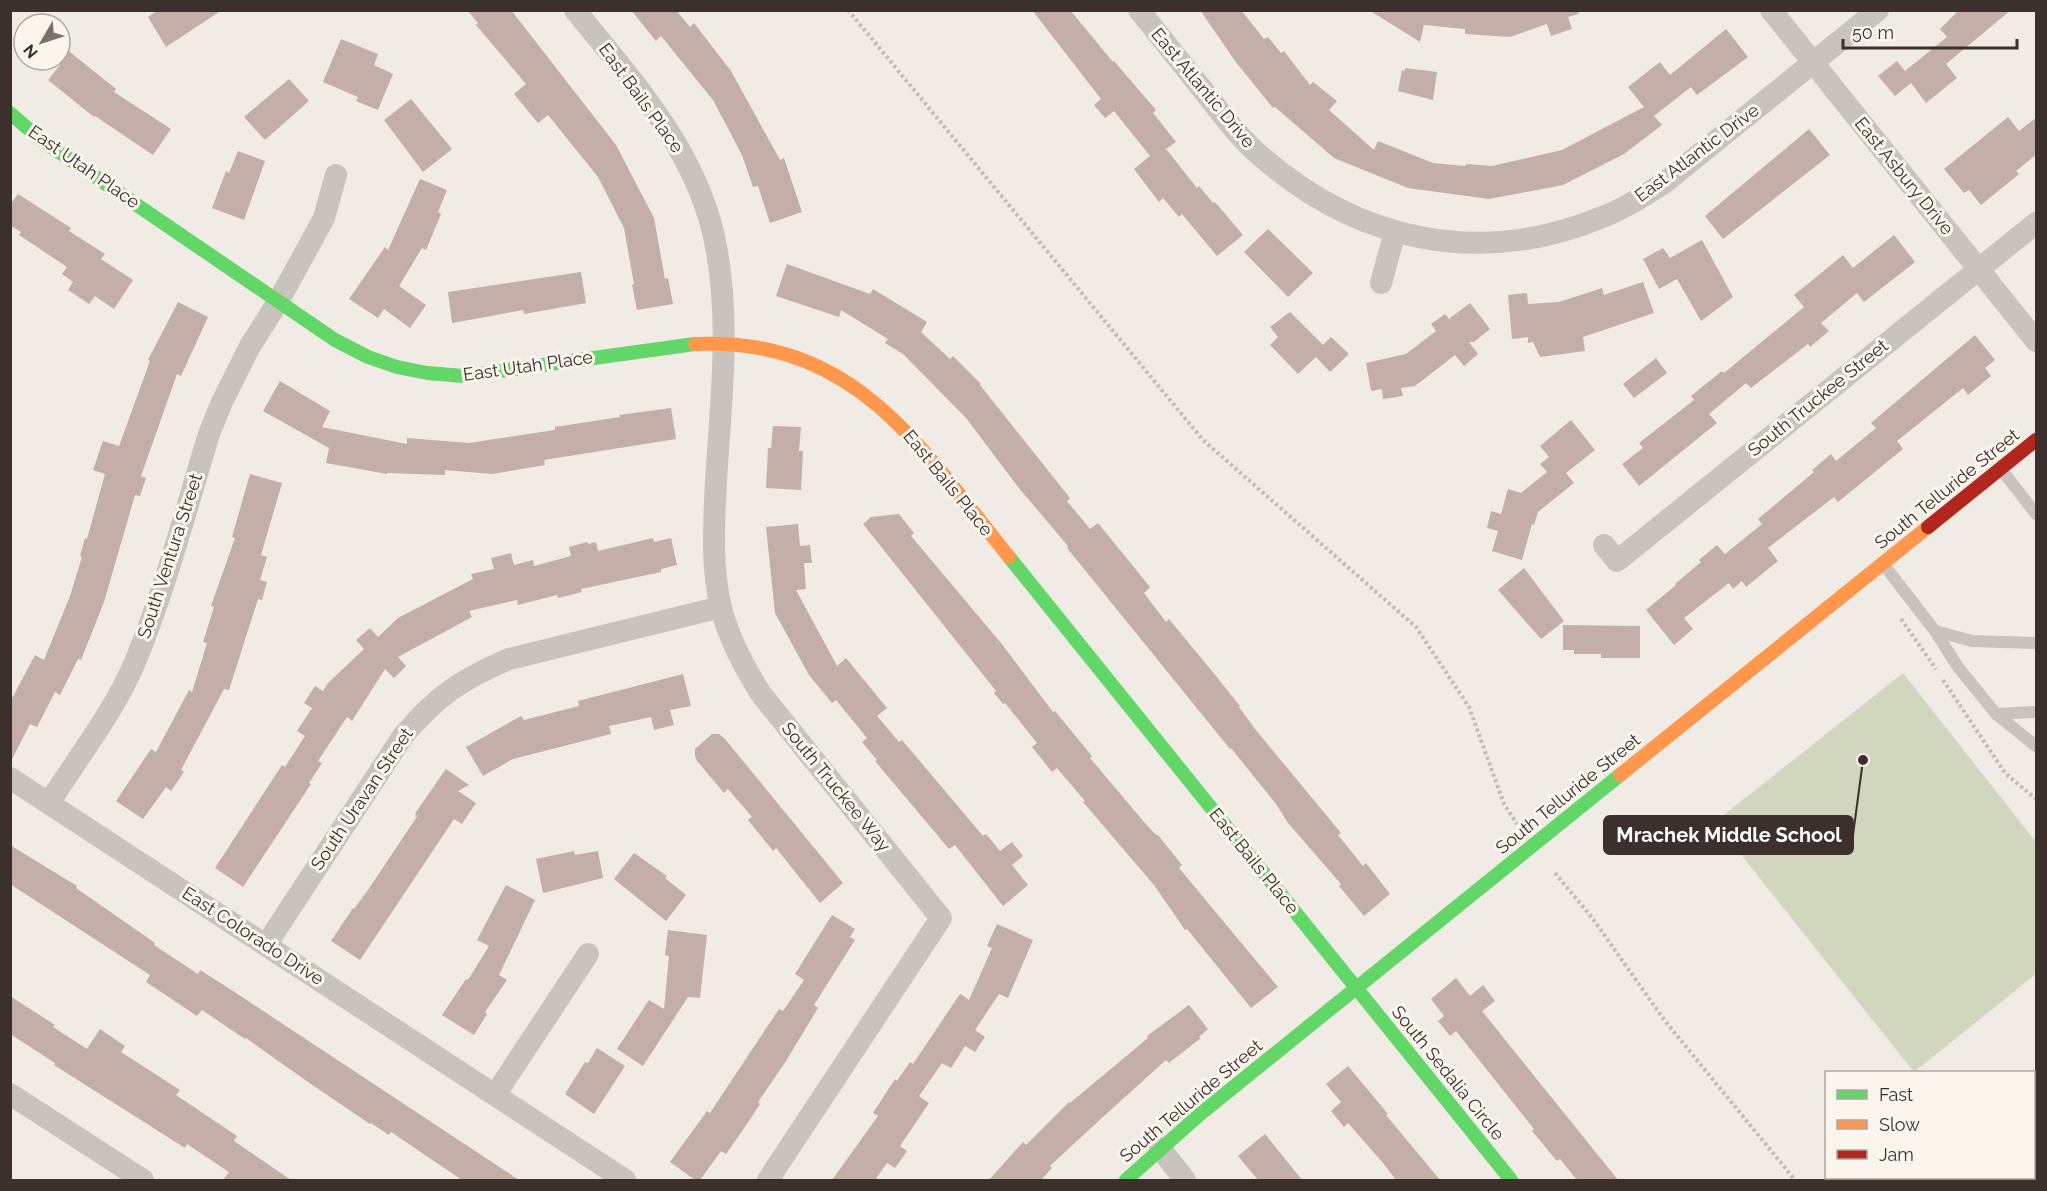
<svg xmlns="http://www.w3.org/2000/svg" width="2047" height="1191" viewBox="0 0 2047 1191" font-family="Raleway,sans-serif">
<rect width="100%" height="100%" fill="#f0ebe5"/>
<!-- green -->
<path fill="#d1d6bf" d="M1903 673 2036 842V974L1914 1072 1715 822Z"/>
<!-- building -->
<path fill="#c3afa7" d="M158 10H222L166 47 148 17Z
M467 10H511L616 145 654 218 665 279 668 278 673 304 637 310 632 285 634 284 624 228 598 177 548 115 538 123 514 94 526 84 476 25 478 23Z
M631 10H676L690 27 694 23 731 71 780 160 784 158 802 212 770 223 758 186 753 187 742 155 713 100 661 36 656 41Z
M1032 10H1070L1113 62 1114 61 1156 110 1153 113 1176 142 1166 149 1197 188 1199 186 1213 203 1215 202 1243 235 1217 256 1182 214 1179 217 1163 198 1159 202 1134 169 1150 156 1114 111 1105 118 1094 105 1101 99Z
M1200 10H1241L1264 39 1268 37 1281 53 1284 51 1310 85 1313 82 1337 101 1329 110 1374 150 1378 141 1433 163 1465 166 1466 164 1492 166 1562 150 1644 107 1628 87 1660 62 1670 75 1726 29 1748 57 1697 95 1691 87 1654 116 1662 125 1624 154 1563 185 1489 199 1408 188 1334 158 1275 107 1273 108 1235 61Z
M1369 10H1578L1579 14 1568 17 1572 29 1551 36 1547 24 1510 37 1465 34V29L1424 25 1420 42Z
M1959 10H2011L1946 64 1957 78 1926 103 1911 83 1895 96 1878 76 1897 61 1905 71 1947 37 1940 29Z
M341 39 378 54 374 65 393 74 378 110 356 101 358 97 323 82Z
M60 44 116 89 114 92 171 129 153 155 95 116 94 117 48 80 60 65Z
M1405 68 1437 72 1433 100 1398 91 1402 70 1405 71Z
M289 79 309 101 265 140 244 117Z
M411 99 452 149 423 172 384 120Z
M2008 117 2019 131 2037 117V154L2016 171 2019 174 1981 205 1969 190 1964 193 1944 169Z
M1809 129 1830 155 1723 239 1705 216Z
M238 151 265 161 244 220 212 208 226 171 229 173Z
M420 179 447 190 438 212 441 214 426 250 422 248 399 286 426 305 410 328 384 309 378 318 349 299 385 247 388 250Z
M18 194 71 228 69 231 105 254 101 259 133 280 114 309 95 296 89 304 68 290 73 282 62 274 67 267 19 235 21 232 10 225V205Z
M1268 229 1313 273 1288 297 1244 252Z
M1894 235 1915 262 1864 302 1857 293 1821 323 1829 331 1810 347 1808 344 1751 388 1746 383 1709 414 1717 423 1639 486 1622 464 1643 448 1639 443 1694 400 1691 396 1722 371 1724 373 1804 307 1794 295 1820 274 1843 255 1853 268Z
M1702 240 1733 297 1701 321 1677 279 1659 289 1643 259 1663 248 1670 258Z
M787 264 870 294 873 289 927 322 921 332 950 359 953 356 981 384 980 385 1070 498 1067 501 1090 529 1098 523 1150 587 1144 593 1166 622 1169 619 1216 676 1240 706 1239 707 1255 729 1341 833 1338 835 1363 866 1366 863 1390 894 1364 916 1339 886 1341 884 1288 823 1276 804 1231 748 1230 749 1067 548 1068 546 1018 487 966 418 903 354 885 343 888 339 841 310 839 317 776 296Z
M581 272 586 303 524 314 523 310 452 323 448 292Z
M1643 282 1654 313 1583 337 1585 351 1540 357 1533 342 1528 343V337L1512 339 1508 295 1527 293 1528 304 1559 302 1602 288 1604 295Z
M178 302 208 317 181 376 177 374 141 476 146 478 140 496 135 495 104 602 81 660 78 659 60 695 55 692 37 727 30 724 10 763V702L35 655 44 660 70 596 82 557 80 556 85 538 87 539 105 474 93 470 103 441 119 446 150 361 148 360Z
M1470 303 1490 329 1474 342H1469L1478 354 1464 366 1455 355 1415 386 1401 388 1403 396 1383 399 1382 389 1371 391 1366 363 1406 354 1436 331 1431 324 1445 314 1449 319Z
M1290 312 1323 345 1331 337 1349 354 1330 372 1316 357 1298 374 1270 345 1278 337 1270 327Z
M1975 335 1995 360 1985 368 1991 376 1968 395 1963 388 1897 441 1903 449 1838 502 1834 497 1768 548 1778 561 1746 587 1742 581 1733 589 1729 583 1684 618 1693 629 1674 645 1646 610 1676 585 1675 584 1701 562 1699 560 1717 545 1725 554 1762 524 1758 519 1814 472 1812 470 1831 454 1836 461 1876 428 1871 423Z
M1656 358 1667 373 1634 398 1623 384Z
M280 381 330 411 322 427 407 444V438L469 443 555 430V427L620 417 619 415 671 408 676 439 544 460 545 465 492 474 445 470V475L387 473V474L326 463 329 448 263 411Z
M1571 420 1595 450 1566 473 1574 483 1538 512 1534 525 1532 524 1522 560 1492 551 1498 531 1487 528 1491 511 1501 514 1508 489 1521 493 1547 472 1540 464 1549 457 1540 446Z
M773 426 801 427 799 451H803L801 490 766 488 768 448H771Z
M250 474 282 483 261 555 267 557 260 580 267 582 262 600 258 599 229 690 224 689 181 770 184 772 171 791 166 787 143 819 116 801 151 749 156 752 189 690 192 692 207 643 203 642 214 607 211 606 235 538 232 537Z
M899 514 914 533 911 536 1001 643 1053 712 1055 711 1092 756 1090 758 1144 822 1156 835 1157 834 1182 865 1179 868 1278 987 1251 1008 1187 929 1185 930 1154 885 1083 802 1085 801 1057 768 1052 772 1032 747 1037 743 1005 703 1003 704 994 693 996 691 863 524 871 517Z
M798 524 800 546 810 545 812 563H804L806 589 796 590 837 666 846 658 887 708 877 716 899 742 902 740 983 836 986 834 1000 851 1012 842 1023 856 1012 865 1028 885 1003 906 955 845 949 849 875 761 877 760 862 742 867 738 836 700 832 703 809 675 775 613 766 527Z
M653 538 654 542 671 538 677 565 661 569V572L581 589 582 592 558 598 557 595 518 605 517 600 469 611 472 617 398 657 406 666 394 678 385 669 352 721 347 717 318 761 322 763 309 783 311 784 243 887 215 868 282 765 285 767 305 736 297 731 312 708 304 703 315 686 323 691 328 683 364 649 356 640 370 628 378 637 398 618 473 579 471 574 494 569 491 558 511 553 514 565 533 560 534 566 571 556 569 547 587 542 588 544 596 542 598 551Z
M1524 568 1564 621 1541 639 1498 590Z
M1563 625 1640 626V658H1601V654H1574V650H1563Z
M683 674 691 706 670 710 674 725 654 730 651 717 609 726 611 734 513 759 483 776 466 747 521 716 524 720 579 706 578 701Z
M712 734H719L725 739 843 883 820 903 776 848 773 851 748 820 752 817 728 789 724 793 697 761 695 756V749Z
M446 769 469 785 458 791 476 803 462 824 454 819 360 960 331 941 353 908 354 909 368 890 418 815 415 817 416 812Z
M10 845 77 886 76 888 155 943 154 945 198 974 200 970 230 989 519 1180H462L391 1132 389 1135 371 1123 370 1124 308 1082 246 1038 245 1039 202 1010 197 1016 146 982 150 975 10 884Z
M574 851 575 855 598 851 603 878 543 893 536 859Z
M634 853 667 876 665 878 686 895 666 921 614 879Z
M506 885 535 900 499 975 507 980 485 1012 487 1014 474 1035 442 1015 466 979 468 980 489 946 477 940Z
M832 915 855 929 850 937 855 940 814 1005 818 1008 786 1061 758 1102 760 1104 747 1124 726 1154 721 1151 700 1180H695L670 1162 707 1111 710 1113 779 1009 783 1011 804 980 795 974Z
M997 924 1033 940 1008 998 999 994 975 1030 985 1037 975 1052 965 1046 951 1068 942 1063 919 1096 929 1103 900 1146 907 1151 895 1168 887 1163 875 1180H832L878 1116 873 1113 895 1079 897 1081 910 1062 913 1064 960 994 969 1000 992 948 987 946Z
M668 930 707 935 700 998 688 997 643 1066 617 1049 649 1000 664 1009 669 956 665 955Z
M1456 978 1470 996 1483 985 1495 1001 1482 1011 1618 1180H1577L1560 1159 1557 1161 1532 1131 1534 1129 1456 1031 1450 1036 1438 1021 1444 1016 1431 999Z
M10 996 55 1025 53 1027 87 1049 100 1029 125 1046 121 1052 180 1090 176 1095 237 1136 234 1141 291 1180H223L229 1172 187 1144 185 1148 54 1065 55 1063 10 1034Z
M1189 1005 1208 1029 1199 1037 1201 1038 1169 1063 1166 1060 1104 1116 1050 1166 1052 1168 1041 1180H989L1023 1142 1026 1145 1069 1102 1070 1103 1148 1038 1147 1036Z
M597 1048 625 1066 594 1114 565 1094 585 1062 588 1063Z
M1348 1066 1388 1114 1386 1115 1440 1180H1396L1383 1163 1348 1123 1344 1127 1331 1111 1341 1102 1326 1084Z
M1265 1134 1302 1180H1258L1238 1156Z"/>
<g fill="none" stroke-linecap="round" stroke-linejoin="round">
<!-- path -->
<path stroke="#c2bbb6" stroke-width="4" stroke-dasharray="3 3" stroke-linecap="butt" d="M848 10 1203 440 1416 627 1469 707 1504 804 1517 824
M1901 619 1936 669
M1943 680 2005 773 2036 799
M1555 873 1593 919 1665 1021 1795 1180"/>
<!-- lane -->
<path stroke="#c9c3be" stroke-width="12" d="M2001 469 2036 514
M1884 565 1935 631 1958 667 1996 714 2036 746
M1935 631 1972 641 2036 643
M1996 714 2036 712"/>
<!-- street -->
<path stroke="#c9c3be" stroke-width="22" d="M575 10C630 78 692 145 713 232 732 314 721 399 716 481 714 523 711 566 721 608 729 639 744 667 761 694L941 918 768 1180
M1139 10C1163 40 1187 70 1210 99 1224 117 1238 136 1255 151 1354 241 1479 269 1605 216 1626 208 1645 195 1664 183L1878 10
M1771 10 2036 341
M1381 283 1395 232
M1604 545 1617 561 2036 223
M10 778 625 1180
M49 803C78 757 114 712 135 662 165 590 186 509 209 434L221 404 250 346 278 302 324 218 336 175
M266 945 403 736C437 696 460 680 509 659L721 607
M10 1094 143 1180
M495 1095 588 954
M1160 1148 1185 1180"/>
<!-- fast -->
<path stroke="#63d668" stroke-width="14" d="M10 113 40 139 335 340 368 357 397 367 427 373 464 376 695 344
M1009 557 1511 1180
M1126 1180 1199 1115 1620 775"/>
<!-- slow -->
<path stroke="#ff974d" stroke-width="14" d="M695 344C856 337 920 447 1009 557
M1620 775 1928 527"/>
<!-- jam -->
<path stroke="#b3261e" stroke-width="14" d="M1928 527 2036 440"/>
</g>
<g text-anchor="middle" stroke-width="6" stroke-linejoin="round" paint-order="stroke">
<!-- street labels -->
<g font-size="18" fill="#3b302b" stroke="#fbf5ee">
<text transform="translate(1203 88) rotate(50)" y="6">East Atlantic Drive</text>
<text transform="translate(641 98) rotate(54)" y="6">East Bails Place</text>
<text transform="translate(1697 153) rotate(-37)" y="6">East Atlantic Drive</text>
<text transform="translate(84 167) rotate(35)" y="6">East Utah Place</text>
<text transform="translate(1904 176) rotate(51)" y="6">East Asbury Drive</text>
<text transform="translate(528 366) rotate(-8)" y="6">East Utah Place</text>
<text transform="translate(1818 398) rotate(-39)" y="6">South Truckee Street</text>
<text transform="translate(948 483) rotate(51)" y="6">East Bails Place</text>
<text transform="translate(1947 489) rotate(-39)" y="6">South Telluride Street</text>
<text transform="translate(170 556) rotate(-72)" y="6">South Ventura Street</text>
<text transform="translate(836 787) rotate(51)" y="6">South Truckee Way</text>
<text transform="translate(1568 794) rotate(-39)" y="6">South Telluride Street</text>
<text transform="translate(362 799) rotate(-56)" y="6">South Uravan Street</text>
<text transform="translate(1254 861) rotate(51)" y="6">East Bails Place</text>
<text transform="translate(253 936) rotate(33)" y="6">East Colorado Drive</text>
<text transform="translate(1448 1073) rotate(51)" y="6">South Sedalia Circle</text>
<text transform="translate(1191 1101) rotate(-40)" y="6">South Telluride Street</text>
</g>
</g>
<!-- callouts -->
<path fill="none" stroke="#3b302b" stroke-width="2" d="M1863 760L1853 835"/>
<circle fill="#3b302b" stroke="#fbf5ee" stroke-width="2" cx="1863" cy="760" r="6"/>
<rect fill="#3b302b" stroke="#3b302b" stroke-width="2" x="1604" y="816" width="249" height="38" rx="6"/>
<g font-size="20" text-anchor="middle" font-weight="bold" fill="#fff">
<text x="1729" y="842">Mrachek Middle School</text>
</g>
<!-- border -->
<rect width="2047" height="1191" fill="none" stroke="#3b302b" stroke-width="24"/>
<!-- legend -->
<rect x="1825" y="1071" width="210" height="108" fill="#fbf5ee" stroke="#aea6a0" stroke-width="1.5"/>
<rect x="1837" y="1090" width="30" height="9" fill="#63d668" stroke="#aea6a0" stroke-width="1.5"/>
<text x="1879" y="1101" font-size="18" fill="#3b302b">Fast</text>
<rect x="1837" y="1120" width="30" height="9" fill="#ff974d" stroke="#aea6a0" stroke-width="1.5"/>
<text x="1879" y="1131" font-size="18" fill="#3b302b">Slow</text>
<rect x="1837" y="1150" width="30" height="9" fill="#b3261e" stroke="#aea6a0" stroke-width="1.5"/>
<text x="1879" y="1161" font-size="18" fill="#3b302b">Jam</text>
<!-- north arrow -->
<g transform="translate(42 42) rotate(231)"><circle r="28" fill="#fbf5ee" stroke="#aea6a0" stroke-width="1.5"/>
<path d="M0-4.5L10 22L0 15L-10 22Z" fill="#7a716c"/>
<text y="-9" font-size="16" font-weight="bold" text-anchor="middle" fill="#3b302b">N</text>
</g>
<!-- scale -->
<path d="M1843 39v9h174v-9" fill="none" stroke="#3b302b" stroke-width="3"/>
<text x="1852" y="39" font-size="18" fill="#3b302b" stroke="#fbf5ee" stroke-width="4.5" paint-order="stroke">50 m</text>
</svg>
